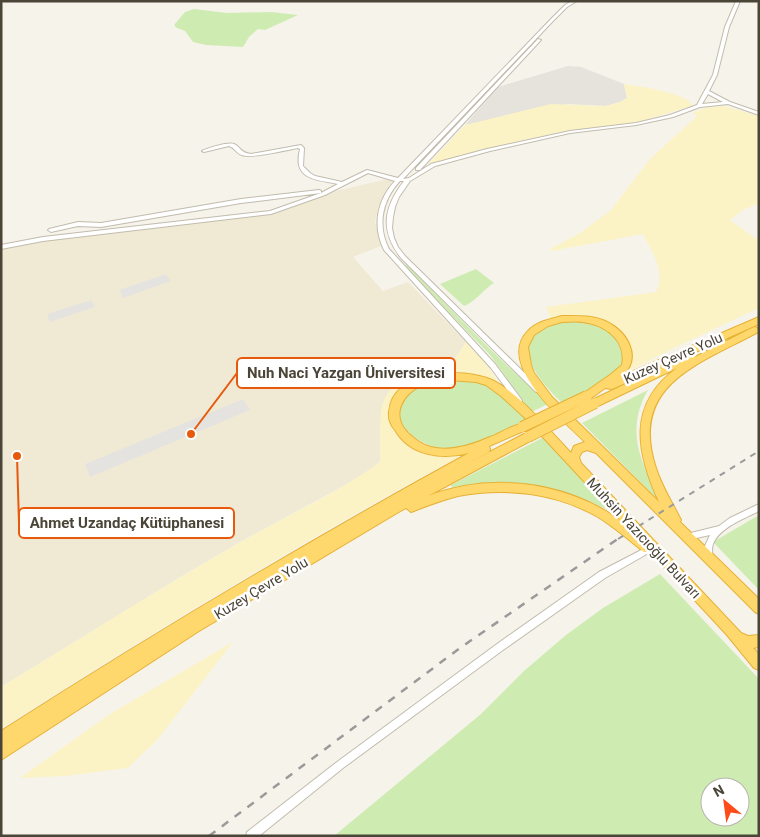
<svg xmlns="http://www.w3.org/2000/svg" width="760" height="837" viewBox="0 0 760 837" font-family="Roboto,sans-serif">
<rect width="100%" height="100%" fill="#f6f3eb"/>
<!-- industrial -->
<path fill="#e6e2dc" d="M568 66 581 67 624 84 627 98 620 102 606 106 568 104 465 125 498 87Z"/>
<!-- education -->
<path fill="#f0ead4" d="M388 179 393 181 383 195 375 221 381 246 353 257 383 291 408 282 466 342 451 365 414 374 397 385 389 393 382 405 380 462 360 477 240 542 177 579 1 687V249L41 241 276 213 340 190Z"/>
<!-- green -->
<path fill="#ceecb2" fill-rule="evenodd" d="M194 9 227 13 271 12 298 15 265 30 258 29 249 37 243 47 206 45 193 42 185 31 177 28 174 25 185 12Z
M407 265 491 350 548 404 531 412 490 355 404 266Z
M476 269 494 283C483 290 475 302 464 306L440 284Z
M577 320 600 324 623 343V365L601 383 562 403C539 381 502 339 554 322 561 320 570 320 577 320Z
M437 379C448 379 459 378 469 379 494 383 511 404 528 420 503 432 475 450 445 449 418 447 380 418 410 392 417 385 428 382 437 379Z
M648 390C624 432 642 463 661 503L582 423Z
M546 436 623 519C573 487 511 475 452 488L451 485Z
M759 515V590L713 542Z
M660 574 759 679V836H334L481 714 524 671 566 635 603 608ZM710 787H740V817H710Z"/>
<!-- sand -->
<path fill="#fbf3c6" d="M624 84C637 86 690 93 692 106L638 122 565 131 486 149 428 164 465 125 551 104 606 106 620 102 627 98Z
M724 106 759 116V203L743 210 730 220 759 241V308L676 347 623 374 630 364V348L590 317 568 315 550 318 546 307 656 292C666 272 652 252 643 234L552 251 550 249 580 233 611 210 650 159 697 116 693 113 705 108Z
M466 342 483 360 504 390C487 380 471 372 451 371 425 371 383 389 390 420 392 430 399 439 408 444 416 450 430 454 440 456 447 457 453 455 459 457 302 541 151 633 1 729V687C80 639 159 589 239 543 286 516 336 494 380 462 381 445 378 419 383 403 392 377 427 367 451 365Z
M233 642 158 739 128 768 65 776 20 778 110 714Z"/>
<!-- parking -->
<path fill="#e5e3df" d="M166 274 171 281 123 298 119 290Z
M91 300 95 307 50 322 47 314Z
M243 399 250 410 90 477 85 464Z"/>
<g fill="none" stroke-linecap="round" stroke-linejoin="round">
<!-- minor casing -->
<g stroke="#c2bcad" stroke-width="2">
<path id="minor" d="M572 1H577L567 7 553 21 403 179 409 178 431 164 487 149 570 131 636 123 670 115 697 105 713 75 725 27 736 1H740L729 27 717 75 709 91 730 102 759 112V115L728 104 700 107 673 117 636 125 570 133 490 151 435 166 410 181 399 197 395 207 393 217 392 228 394 238 398 247 405 256 540 388 541 390 538 392H536L401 258C380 231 383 208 404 181H400C382 200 377 226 389 249L495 364 521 399 522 401 521 403H517L491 368 384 250C372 226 377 200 395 181L368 173 325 195 271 214 43 241 1 249V245L43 237 270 211 321 193 241 203 101 227 78 226 51 232 48 230 49 229 78 222 101 223 241 199 319 190 321 191V193L338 184C326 181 302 181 299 165 298 160 299 153 300 149L298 148C286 150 252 159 242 155 237 154 235 148 229 146L204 152 202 151C208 148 227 142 234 144 242 148 239 152 251 154L301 145 304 148 303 166 310 173 315 176 342 182 367 170 398 178 551 19 565 5ZM708 94 723 102 702 104Z
M538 39 541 40 420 170H416V168Z
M759 504V511C744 519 720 527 713 544 711 549 713 554 712 560L709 561 706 560 704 548 710 535 687 540 684 539 683 537 684 535 687 534 719 526 730 518Z
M649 546 652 547 653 549 652 551 605 578 503 650 343 768 259 836H246L247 832 337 762 497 644 599 572Z"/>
</g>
<!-- highway casing -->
<g stroke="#e6b135" stroke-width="2">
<path id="highway" d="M562 316C577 316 592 315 605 321 627 331 643 357 622 376L759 317V324L691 354 695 357 752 328 755 327 759 329 758 332C700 364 628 384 656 468 662 487 672 502 681 520L680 522 759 599V614L755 612 596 453 587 450 582 452 579 457 581 463 741 633 748 636 759 635V647L753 648 759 654V670L754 668 727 635 650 552H644C629 540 614 527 598 517 556 493 506 487 458 496 442 500 427 506 411 512L406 508 397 513 199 631 1 760V731C154 633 310 540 469 453 442 460 410 456 395 430 391 425 388 419 389 412 392 369 463 367 492 380 519 393 550 431 571 453L574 446 585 442C564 421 495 364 528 331 537 321 551 319 562 316ZM562 322C569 322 576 321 582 322 604 324 627 340 622 365L610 375 584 393 582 396 584 399H590L605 388 612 389 674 361 592 400 590 403 595 407 598 406 677 368C627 404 636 452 659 502L552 397 534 373 531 365 528 347 534 335 548 326ZM449 380 476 382 486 385 501 396 524 417 621 521C566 481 491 472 428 496L532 440 533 437 532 434H524L463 466 489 452 490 449 489 446 526 430 527 427 526 424C517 422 499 434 490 437 472 445 450 452 431 447 422 445 415 439 408 433 390 415 403 393 423 385 431 381 440 381 449 380Z"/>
</g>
<!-- minor -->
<use href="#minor" fill="#fff" fill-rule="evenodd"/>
<!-- highway -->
<use href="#highway" fill="#ffd86d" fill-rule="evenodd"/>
<!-- rail-far1 -->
<path stroke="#9a9a9a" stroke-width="2" stroke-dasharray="6 6" stroke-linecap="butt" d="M618 539 759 451"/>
<!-- rail -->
<path stroke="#9a9a9a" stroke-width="2.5" stroke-dasharray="8 8" stroke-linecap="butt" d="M209 836 460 648 619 538"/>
<!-- highway-bridge casing -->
<g stroke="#e6b135" stroke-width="12" stroke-linecap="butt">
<path id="highway-bridge" d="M522 427 587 396
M528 437 595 403"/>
</g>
<!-- highway-bridge -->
<use href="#highway-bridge" stroke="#ffd86d" stroke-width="10"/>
</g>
<g text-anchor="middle" stroke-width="5" stroke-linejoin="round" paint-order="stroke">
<!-- street labels -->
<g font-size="14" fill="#4b4538" stroke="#fff">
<text transform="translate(673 358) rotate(-24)" y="5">Kuzey Çevre Yolu</text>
<text transform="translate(644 538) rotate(47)" y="5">Muhsin Yazıcıoğlu Bulvarı</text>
<text transform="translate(261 588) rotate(-31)" y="5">Kuzey Çevre Yolu</text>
</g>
</g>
<!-- callouts -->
<path fill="none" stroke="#e8590c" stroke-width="2" d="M191 434L237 373M17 456L19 523"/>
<g fill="#e8590c" stroke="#fff" stroke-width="2">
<circle cx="191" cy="434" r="5"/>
<circle cx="17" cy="456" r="5"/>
</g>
<g fill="#fff" stroke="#e8590c" stroke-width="2">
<rect x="237" y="358" width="218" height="30" rx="5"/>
<rect x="19" y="508" width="215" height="30" rx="5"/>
</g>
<g font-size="15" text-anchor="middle" font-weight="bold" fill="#4b4538">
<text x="346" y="378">Nuh Naci Yazgan Üniversitesi</text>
<text x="127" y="528">Ahmet Uzandaç Kütüphanesi</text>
</g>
<!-- border -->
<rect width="760" height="837" fill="none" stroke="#4b4538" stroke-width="5"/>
<!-- north arrow -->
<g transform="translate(725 802) rotate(331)"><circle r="24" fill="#ffffff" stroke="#b7b5af"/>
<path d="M0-4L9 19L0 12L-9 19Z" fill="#ff4b19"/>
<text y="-8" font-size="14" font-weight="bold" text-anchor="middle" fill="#4b4538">N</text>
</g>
</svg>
